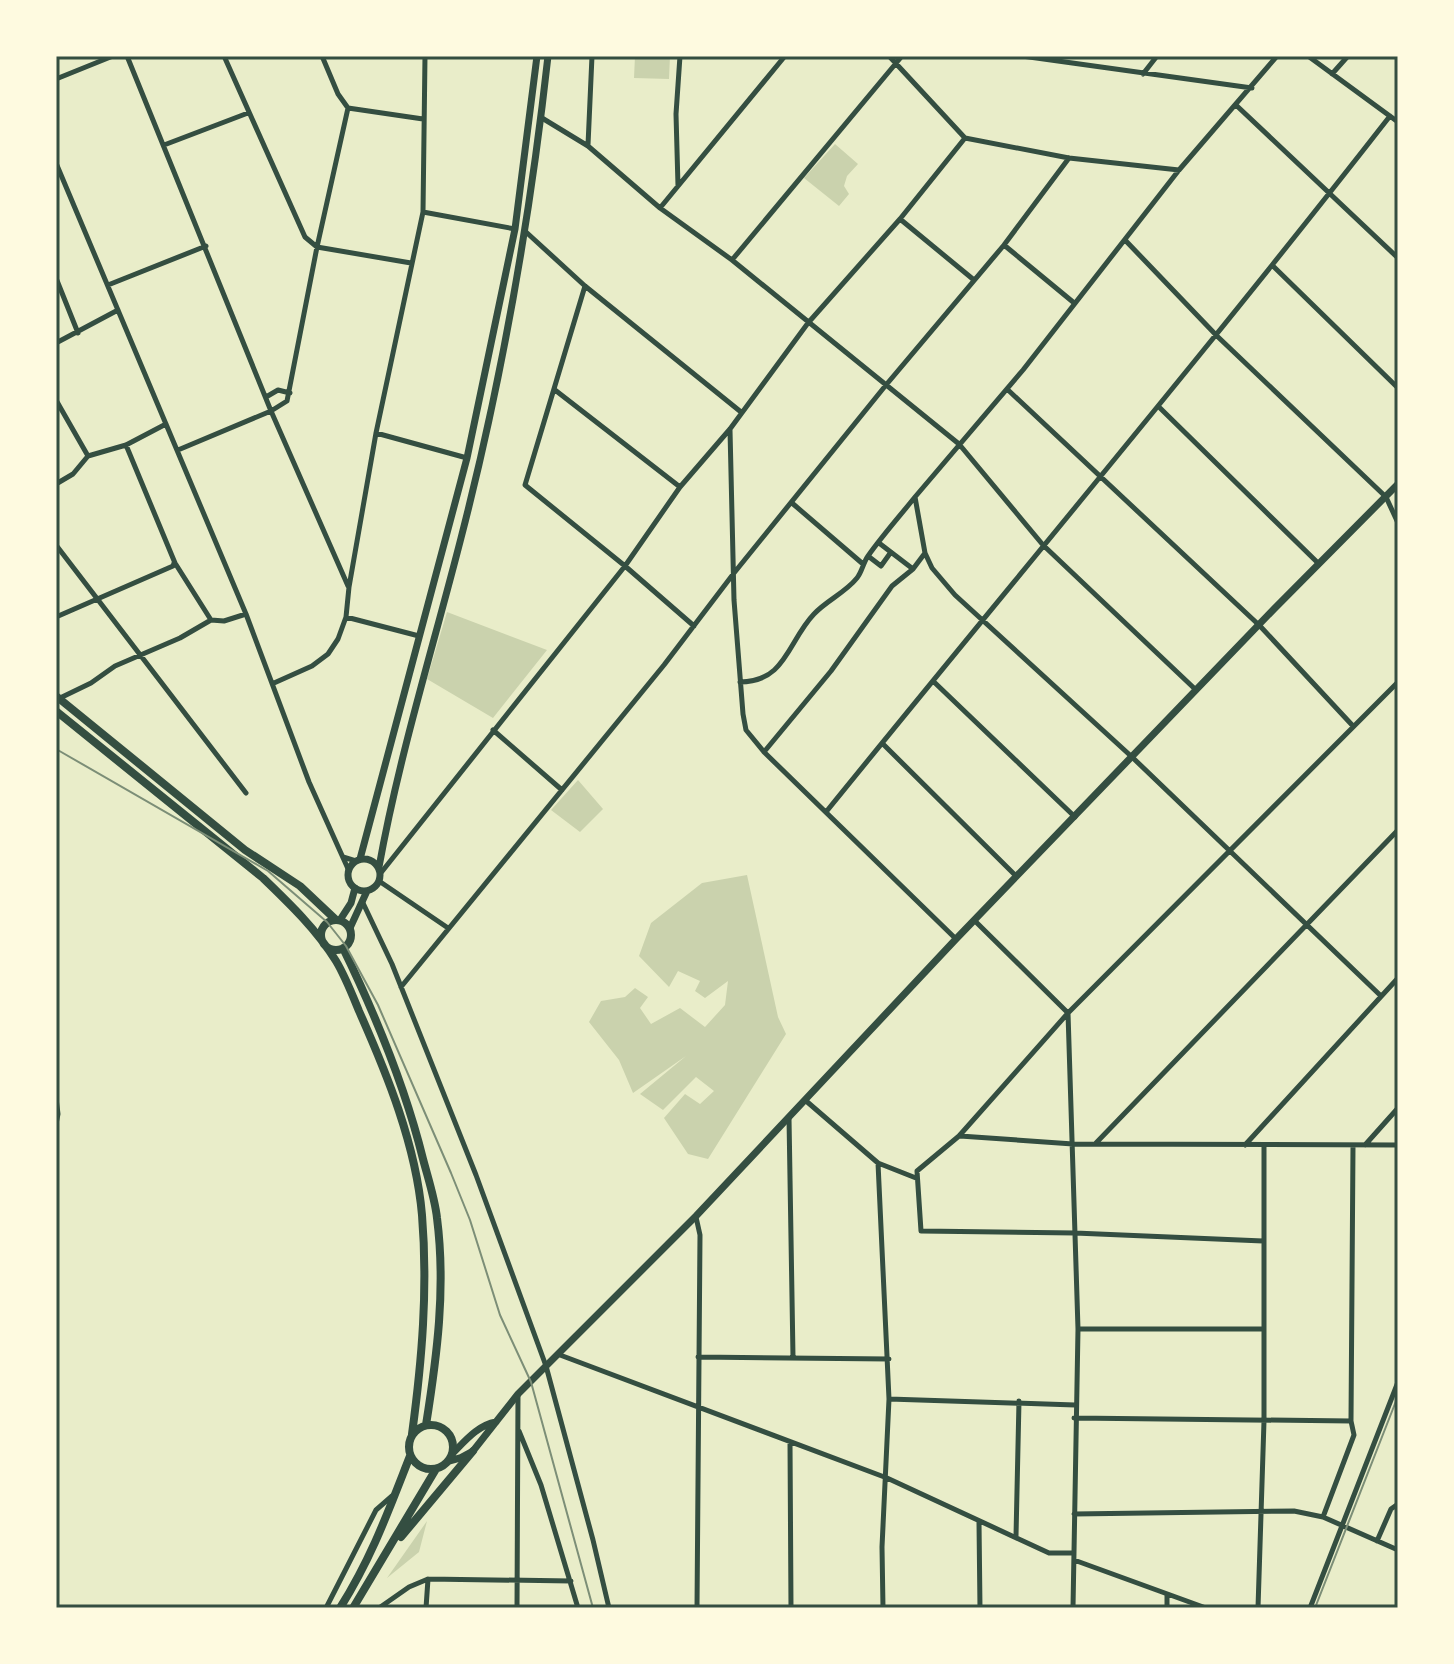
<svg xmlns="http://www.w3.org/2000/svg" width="1454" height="1664" viewBox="0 0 1454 1664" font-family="'Space Grotesk',sans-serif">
<rect width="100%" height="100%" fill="#e9edc9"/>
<!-- green -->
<path fill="#cad2ad" d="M635 56H670L669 79 634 78Z
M835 144 858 164 847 176 844 186 849 194 839 206 804 178Z
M447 612 547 650 493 718 427 679Z
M578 780 603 809 580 832 551 810Z
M747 875 778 1017 786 1034 708 1159 688 1154 664 1118 685 1094 700 1104 714 1091 696 1077 663 1110 640 1094 686 1056 633 1093 619 1060 589 1022 601 1001 625 997 635 988 648 997 640 1008 651 1024 680 1008 705 1027 725 1005 728 981 705 998 695 991 700 981 678 971 669 987 639 956 651 923 702 883Z
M427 1521 419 1552 387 1578Z"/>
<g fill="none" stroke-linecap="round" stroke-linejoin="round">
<!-- minor -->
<path stroke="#344e41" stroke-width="5" d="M127 56 271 411 348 586
M224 56 305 237 317 247 411 263
M322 56 338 94 348 108 423 119
M889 56 965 138 1069 158 1179 170
M1022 56 1252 88
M1277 56 1179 170 1023 370 915 497 925 553 932 568 955 595 1132 757 1381 996
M1308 56 1398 122
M1143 74 1157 56
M1332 74 1348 56
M56 79 113 56
M1237 106 1398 258
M542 118 588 146 660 208 732 260 959 444 1043 545 1196 690
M164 145 248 113
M588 145 592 56
M56 163 246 614 309 782 349 871
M678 186 676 114 680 56
M660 208 785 56
M423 212 515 229
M900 219 974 280
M526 232 585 286 741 412
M1125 240 1217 336 1386 497 1398 523
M1004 245 1073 302
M732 260 902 56
M1273 266 1398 388
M56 278 78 333
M108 285 206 246
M585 286 525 485 625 566 694 626
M56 343 118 310
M1007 389 1260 626 1353 726
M555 390 680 487
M266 397 278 390 290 393
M56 400 88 456
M1160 408 1319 564
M730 430 734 600 743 714 746 730 764 752 956 939
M376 433 467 458
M126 445 175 563 211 620
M178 450 271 411 287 401 317 247 348 108
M56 484 73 474 88 456 126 445 166 424
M792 503 863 564
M879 543 913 569
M56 545 246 793
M868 556 881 566 891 552
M56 617 173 566 174 563
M346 617 419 636
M933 681 1075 817
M740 682C786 682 788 641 814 614 827 600 845 593 857 578 862 572 863 563 868 556 882 536 899 517 915 497
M274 683 312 666 328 654 338 639 346 617 349 587 376 433 423 212 425 56
M60 698 91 683 115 666 180 638 211 620 224 621 246 614
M493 730 562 790
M882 743 1016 876
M764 752 831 671 892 586 913 569 925 553
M826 812C1014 580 1206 352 1390 116
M343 857 356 861
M380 874 625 566 680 487 730 429 808 323 900 219 965 138
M379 881 448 928
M363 903 392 964 476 1175 546 1366 593 1540 609 1608
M975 921 1068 1013 1078 1329 1073 1608
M401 987 664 665 734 573 886 385 1004 245 1069 158
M56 1098 58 1114 56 1124
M805 1100 878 1163 916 1178
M789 1118 793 1357
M960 1136 1073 1144 1398 1145
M1096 1143 1398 830
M1245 1145 1398 978
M1365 1145 1398 1108
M878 1163 889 1399 882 1547 883 1608
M696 1217 700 1235 697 1608
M1263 1241 1075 1233 921 1231 917 1171 959 1136 1068 1013 1398 682
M1078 1329H1264
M560 1355 887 1478 1049 1553H1074
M698 1357 889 1359
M889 1399 1075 1405
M1074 1418 1351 1421
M519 1431 541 1485 578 1608
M790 1442 791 1608
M1074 1514 1294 1511 1323 1517 1398 1550
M1323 1517 1354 1435 1351 1421 1353 1146
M979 1522 980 1608
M1016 1536 1019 1401
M1377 1541 1391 1509 1398 1504
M1074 1560 1206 1608
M1167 1595V1608
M326 1608 376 1510 392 1496
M379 1608 409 1587 428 1579 571 1581
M426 1608 428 1579
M517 1608 518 1394
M1258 1608 1264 1421V1147
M1310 1608 1398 1382"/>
<!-- secondary -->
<path stroke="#344e41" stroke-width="7" d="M360 859 467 458 515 229 537 56
M348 875a16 16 0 1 1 32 0a16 16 0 1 1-32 0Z
M379 867C399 756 433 648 461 538 502 379 530 219 548 56
M340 920 351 903 355 888
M350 928 367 891"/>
<!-- primary -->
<path stroke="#344e41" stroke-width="7" d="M452 1454C465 1441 478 1425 496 1422
M449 1461 460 1458 473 1451 518 1394 696 1216 956 939 1274 609 1398 484"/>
<!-- trunk -->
<path stroke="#344e41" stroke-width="8" d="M56 696 245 850 300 886 335 919
M56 711 263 878C289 903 317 930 336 961 345 976 352 994 359 1011 387 1074 416 1145 422 1215 428 1289 422 1360 412 1434
M321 935a15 15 0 1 1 30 0a15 15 0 1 1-30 0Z
M343 948C376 1016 405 1086 423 1159 428 1178 435 1199 437 1218 446 1288 437 1356 426 1425
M409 1447a22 22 0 1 1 44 0a22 22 0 1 1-44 0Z
M401 1537 473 1451
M340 1608C372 1557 388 1512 410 1456
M353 1608 436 1469"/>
<!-- rail -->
<path stroke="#7c8e77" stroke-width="2" d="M56 749 268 871 327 922 346 946 378 1005 451 1173 470 1220 500 1315 531 1382 593 1608
M1315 1608 1398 1396"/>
</g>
<!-- border -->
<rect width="1454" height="1664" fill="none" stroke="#fefae0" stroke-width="116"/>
<rect x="58" y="58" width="1338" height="1548" fill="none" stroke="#344e41" stroke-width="3"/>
</svg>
